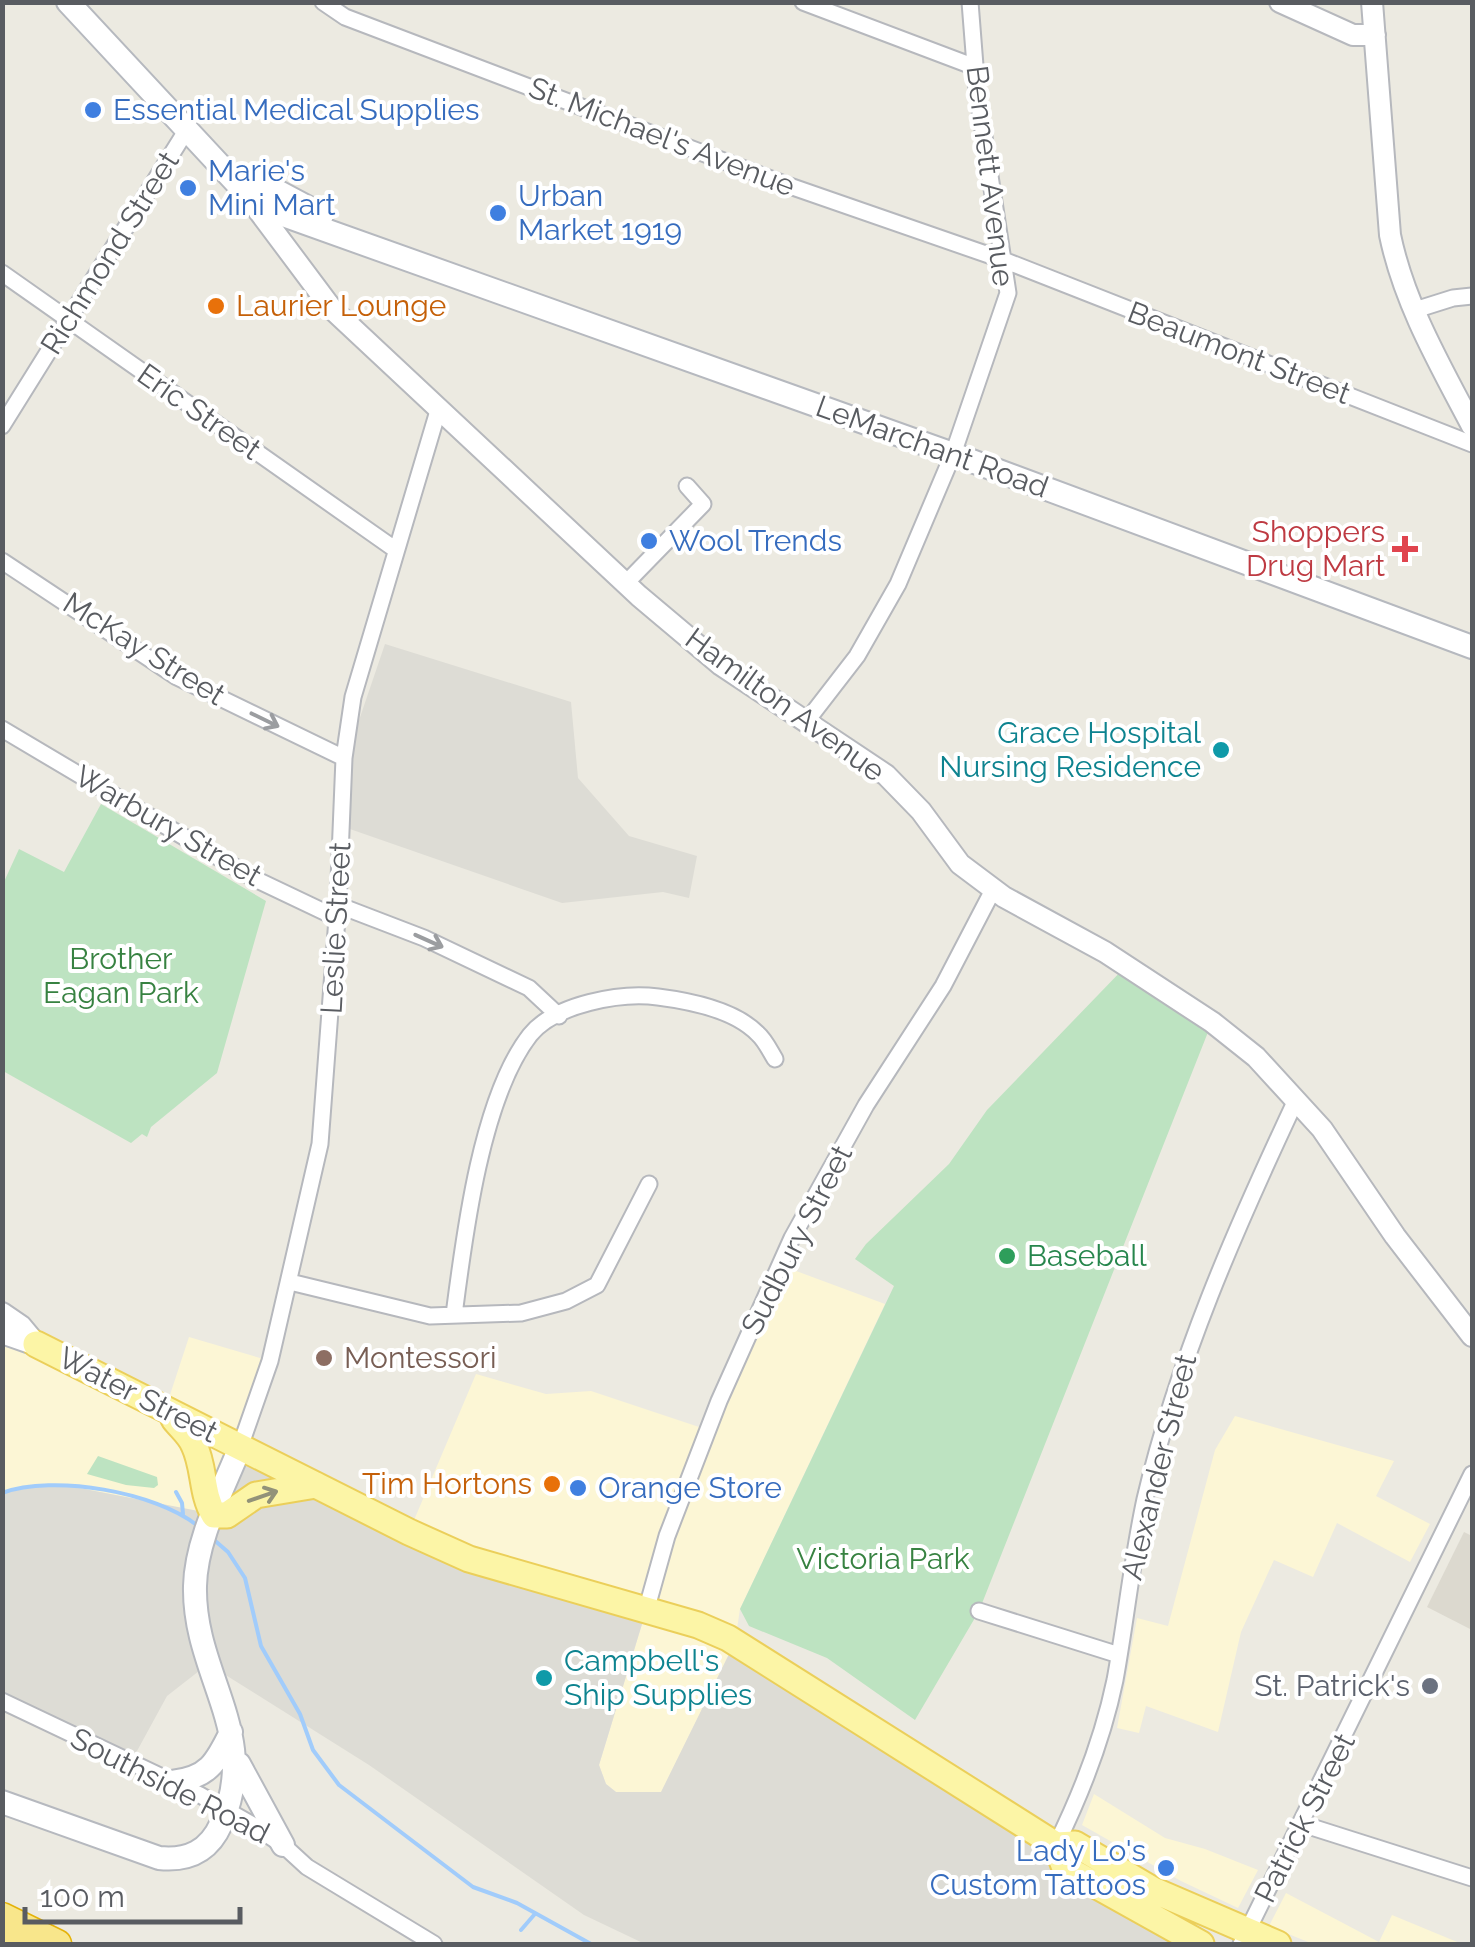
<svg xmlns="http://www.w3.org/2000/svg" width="1475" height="1947" font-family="Raleway,sans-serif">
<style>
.commercial{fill:#fcf6d5}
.industrial{fill:#dddcd5}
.education{fill:#dcd9cf}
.green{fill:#bde3c1}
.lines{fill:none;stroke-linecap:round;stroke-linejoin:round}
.stream{stroke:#a1ccfb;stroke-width:4}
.minor-casing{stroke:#b6b8bd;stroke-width:19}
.tertiary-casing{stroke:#b6b8bd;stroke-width:24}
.secondary-casing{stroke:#b6b9bf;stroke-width:26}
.primary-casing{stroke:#ebcf5a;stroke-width:29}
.motorway-casing{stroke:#e4b209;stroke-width:31}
.minor{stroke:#fff;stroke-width:15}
.tertiary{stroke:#fff;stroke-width:20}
.secondary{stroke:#fff;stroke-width:22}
.primary{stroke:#fcf5a6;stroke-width:25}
.motorway{stroke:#f8e68b;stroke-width:28}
.oneway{stroke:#9b9da0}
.oneway2{stroke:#929279}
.shop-dot{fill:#3f7fe0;stroke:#fff;stroke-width:4}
.food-dot{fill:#e8710a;stroke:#fff;stroke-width:4}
.health-dot{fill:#e0444e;stroke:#fff;stroke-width:4}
.culture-dot{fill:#0f9aa8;stroke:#fff;stroke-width:4}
.leisure-dot{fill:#2e9e5b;stroke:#fff;stroke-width:4}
.education-dot{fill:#8d6e63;stroke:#fff;stroke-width:4}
.worship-dot{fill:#6b7280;stroke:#fff;stroke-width:4}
.labels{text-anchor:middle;stroke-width:8;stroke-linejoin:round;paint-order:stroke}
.shop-label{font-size:30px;fill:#366cbe;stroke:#fff;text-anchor:start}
.street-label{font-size:30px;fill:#595c61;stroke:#fff}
.food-label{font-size:30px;fill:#c56008;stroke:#fff;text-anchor:start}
.health-label{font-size:30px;fill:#be3a42;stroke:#fff;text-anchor:end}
.culture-label{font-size:30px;fill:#0d838f;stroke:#fff;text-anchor:end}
.park-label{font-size:30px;fill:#378241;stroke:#fff}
.leisure-label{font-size:30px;fill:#27864d;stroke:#fff;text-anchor:start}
.education-label{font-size:30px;fill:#785e54;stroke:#fff;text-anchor:start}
.worship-label{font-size:30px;fill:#5b616d;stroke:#fff;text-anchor:end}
</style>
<rect width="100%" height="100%" fill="#eceae1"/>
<path class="commercial" d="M780 1265 885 1304 740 1609 735 1642 661 1793 616 1792 606 1784 599 1765 646 1611 409 1532 476 1374 546 1394 591 1391 708 1430Z
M2 1332 166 1407 189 1337 270 1361 214 1515 64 1485 3 1493Z
M1235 1416 1394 1461 1376 1496 1430 1524 1410 1562 1337 1523 1313 1577 1274 1560 1241 1632 1218 1732 1146 1706 1139 1733 1117 1728 1137 1618 1168 1626 1215 1450Z
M1094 1794 1165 1838 1205 1849 1258 1870 1238 1908 1181 1881 1082 1825Z
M1286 1893 1379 1942 1392 1915 1462 1944H1313L1269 1926Z"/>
<path class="industrial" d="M385 644 571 702 578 778 629 836 697 856 689 898 663 892 562 903 347 828 354 735Z
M240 1447 409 1532 646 1611 599 1765 606 1784 616 1792H661L735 1642 1056 1845 1065 1868 1201 1944H645L584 1915 369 1765 208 1664 167 1696 131 1762 3 1701 2 1493 38 1485H64L214 1514Z"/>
<path class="education" d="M1464 1532 1472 1536V1630L1427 1607Z"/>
<path class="green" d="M101 804 266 901 217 1073 151 1127 147 1137 142 1134 131 1143 3 1071V884L19 849 64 872Z
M1126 966 1212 1022 979 1611 915 1720 827 1658 749 1626 740 1609 894 1286 855 1259 866 1244 949 1164 987 1110Z
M98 1456 157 1477 158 1485 154 1488 126 1485 87 1474Z"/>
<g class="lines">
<path class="stream" d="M176 1492 182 1503 183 1514
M2 1493C54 1474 156 1492 198 1526
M213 1539 228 1552 245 1578 261 1646 300 1714 313 1750 339 1785 473 1887 517 1903 591 1944
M521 1930 534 1915"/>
<defs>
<path id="minor" d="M323 2 345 17 784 184 1006 261 1472 444
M803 2 975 67
M2 273 396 550
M1415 310 1453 298 1472 296
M2 426 186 131
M2 561 177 677 344 758
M625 584 703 504 687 486
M806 722 857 656 898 584 953 454 1008 293 977 91 970 2
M2 729 255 879 337 918
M338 905 424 938 529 988 559 1016
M290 1282 430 1316 521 1313 566 1301 597 1285 649 1184
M454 1315C464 1237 481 1098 530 1035 555 1004 621 992 658 997 690 1001 735 1010 758 1034 765 1040 770 1051 775 1059
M240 1447 270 1361 320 1144 338 905 344 758 353 697 438 411
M646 1611 667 1536 719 1401 792 1238 866 1105 943 986 993 890
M979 1611 1119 1655
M2 1701 200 1795 251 1824 283 1845 307 1867 434 1944
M1302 1824 1472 1878
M1056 1845C1082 1792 1103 1738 1115 1680 1126 1620 1132 1559 1145 1499 1178 1359 1235 1230 1296 1100
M1241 1944 1472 1474"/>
<path id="tertiary" d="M1280 2 1353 35H1375
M1372 2 1390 235C1404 303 1440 365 1472 426
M246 194 332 309 639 596 721 665 886 775 921 811 960 864 1004 897 1105 952 1212 1022 1256 1057 1322 1129 1395 1236 1472 1336
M2 1313 21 1326 36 1344"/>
<path id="secondary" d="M68 2 242 189 283 215 953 454 1472 647
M258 181 322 215
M2 1332 36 1344
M239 1764 283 1845
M172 1782C208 1778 216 1763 231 1732
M2 1802 159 1858C188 1861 209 1851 221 1824 262 1735 193 1675 195 1586 196 1539 223 1490 240 1447"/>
<path id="primary" d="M36 1344 409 1532 469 1559 698 1625 728 1638 1056 1845
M174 1419C181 1428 190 1435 194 1445 205 1468 201 1493 214 1515H227L256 1495 316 1485
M1056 1845 1075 1844 1153 1890 1278 1944
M1056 1845 1065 1868 1201 1944"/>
<path id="motorway" d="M2 1917 57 1944
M2 1940 12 1944"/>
</defs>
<use href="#minor" class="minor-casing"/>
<use href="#tertiary" class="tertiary-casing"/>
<use href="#secondary" class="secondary-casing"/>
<use href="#primary" class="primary-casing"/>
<use href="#motorway" class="motorway-casing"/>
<use href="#minor" class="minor"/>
<use href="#tertiary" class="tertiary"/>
<use href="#secondary" class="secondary"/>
<use href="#primary" class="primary"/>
<use href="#motorway" class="motorway"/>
</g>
<defs><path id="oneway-shaft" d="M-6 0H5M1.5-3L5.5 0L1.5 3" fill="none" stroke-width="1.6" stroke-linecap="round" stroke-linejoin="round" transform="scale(2.5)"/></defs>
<g class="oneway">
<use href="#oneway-shaft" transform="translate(265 720) rotate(26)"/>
<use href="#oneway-shaft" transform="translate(429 941) rotate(24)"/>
</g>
<use class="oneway2" href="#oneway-shaft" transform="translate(263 1496) rotate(-19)"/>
<g class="shop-dot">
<circle cx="93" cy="110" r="10"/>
<circle cx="188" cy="188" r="10"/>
<circle cx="498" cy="213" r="10"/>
<circle cx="649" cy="541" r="10"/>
<circle cx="578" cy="1488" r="10"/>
<circle cx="1166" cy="1868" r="10"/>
</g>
<g class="food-dot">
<circle cx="216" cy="306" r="10"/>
<circle cx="552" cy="1484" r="10"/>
</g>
<path class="health-dot" d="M1400 534h10v10h10v10h-10v10h-10v-10h-10v-10h10z"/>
<g class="culture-dot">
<circle cx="1221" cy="750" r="10"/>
<circle cx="544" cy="1678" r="10"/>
</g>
<circle class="leisure-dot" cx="1007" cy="1256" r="10"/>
<circle class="education-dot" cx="324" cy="1358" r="10"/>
<circle class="worship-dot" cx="1430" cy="1686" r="10"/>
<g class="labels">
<g class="shop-label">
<text x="113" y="120">Essential Medical Supplies</text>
<text x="208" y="181">Marie's<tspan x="208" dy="34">Mini Mart</tspan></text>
<text x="518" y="206">Urban<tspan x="518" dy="34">Market 1919</tspan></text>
<text x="669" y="551">Wool Trends</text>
<text x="598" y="1498">Orange Store</text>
<text x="1146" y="1861" text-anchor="end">Lady Lo's<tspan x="1146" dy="34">Custom Tattoos</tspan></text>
</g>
<g class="street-label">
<text transform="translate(662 137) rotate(21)" y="10">St. Michael's Avenue</text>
<text transform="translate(990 176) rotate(83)" y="10">Bennett Avenue</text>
<text transform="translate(110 253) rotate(-58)" y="10">Richmond Street</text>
<text transform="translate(1239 353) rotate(21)" y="10">Beaumont Street</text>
<text transform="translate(199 412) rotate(35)" y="10">Eric Street</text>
<text transform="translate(932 447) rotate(20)" y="10">LeMarchant Road</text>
<text transform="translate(144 649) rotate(32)" y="10">McKay Street</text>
<text transform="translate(785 705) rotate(36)" y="10">Hamilton Avenue</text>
<text transform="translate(168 826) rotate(30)" y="10">Warbury Street</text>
<text transform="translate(336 928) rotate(-87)" y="10">Leslie Street</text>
<text transform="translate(797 1240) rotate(-63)" y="10">Sudbury Street</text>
<text transform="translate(138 1395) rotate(27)" y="10">Water Street</text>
<text transform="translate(1159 1467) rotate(-76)" y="10">Alexander Street</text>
<text transform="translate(170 1786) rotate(27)" y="10">Southside Road</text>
<text transform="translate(1305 1818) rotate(-63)" y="10">Patrick Street</text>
</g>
<g class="food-label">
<text x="236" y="316">Laurier Lounge</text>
<text x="532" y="1494" text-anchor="end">Tim Hortons</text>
</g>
<g class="health-label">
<text x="1385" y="542">Shoppers<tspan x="1385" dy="34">Drug Mart</tspan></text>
</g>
<g class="culture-label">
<text x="1201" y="743">Grace Hospital<tspan x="1201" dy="34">Nursing Residence</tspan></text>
<text x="564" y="1671" text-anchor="start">Campbell's<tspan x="564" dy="34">Ship Supplies</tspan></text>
</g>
<g class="park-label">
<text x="121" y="969">Brother<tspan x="121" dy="34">Eagan Park</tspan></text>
<text x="883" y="1569">Victoria Park</text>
</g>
<g class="leisure-label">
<text x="1027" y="1266">Baseball</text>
</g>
<g class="education-label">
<text x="344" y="1368">Montessori</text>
</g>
<g class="worship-label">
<text x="1410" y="1696">St. Patrick's</text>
</g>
</g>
<rect width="1475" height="1947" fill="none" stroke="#595c61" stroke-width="10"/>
<path d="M25 1907v15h215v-15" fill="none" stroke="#595c61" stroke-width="5"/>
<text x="40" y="1907" font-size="30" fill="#595c61" stroke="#ffffff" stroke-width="8" paint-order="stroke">100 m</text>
</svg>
